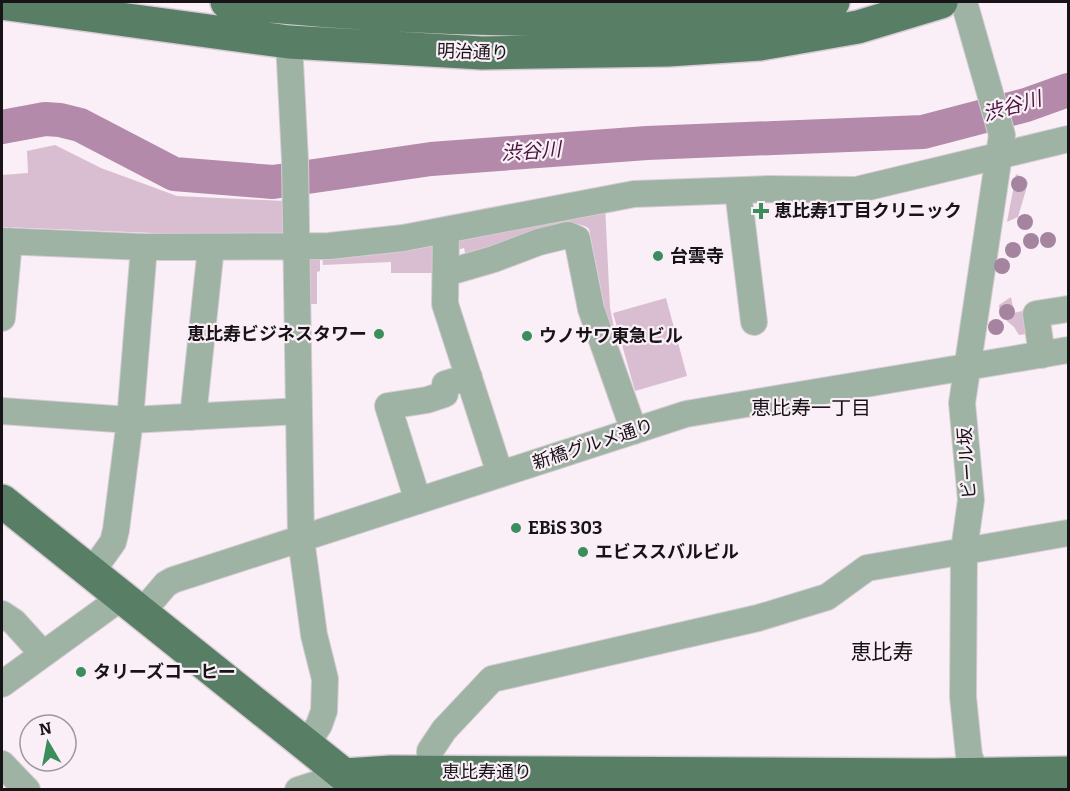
<svg xmlns="http://www.w3.org/2000/svg" width="1070" height="791" font-family="Bitter,'Noto Sans JP',serif">
<style>
.green{fill:#d9bed2}
.lines{fill:none;stroke-linecap:round;stroke-linejoin:round}
.river{stroke:#b38aa9;stroke-width:34}
.minor-casing{stroke:#d6ccd3;stroke-width:28}
.major-casing{stroke:#d6ccd3;stroke-width:36}
.minor{stroke:#9fb3a5;stroke-width:26}
.major{stroke:#597e66;stroke-width:33}
.tree{fill:#a5849f}
.poi-dot{fill:#3c8d5d;stroke:#faeff7;stroke-width:2}
.labels{text-anchor:middle;stroke-width:4.5;stroke-linejoin:round;paint-order:stroke}
.street-label{font-size:18px;fill:#171316;stroke:#faeff7}
.poi-label{font-size:18px;font-weight:bold;fill:#171316;stroke:#faeff7;text-anchor:start}
.water-label{font-size:20px;font-style:italic;fill:#481640;stroke:#faeff7}
.neighbourhood-label{font-size:20px;fill:#171316;stroke:#faeff7}
.quarter-label{font-size:21px;fill:#171316;stroke:#faeff7}
</style>
<rect width="100%" height="100%" fill="#faeff7"/>
<path class="green" d="M55 145 101 168 177 196 285 201 284 238 2 227V175L28 173 27 151Z
M1016 174 1026 179 1028 183 1018 217 1007 222Z
M605 204 610 308 621 362 616 363 589 229C572 211 488 249 466 257L464 248 453 251 454 237Z
M442 239 441 273H391V262L323 265 322 255Z
M310 256H320V271L317 272V304H306L305 265Z
M1011 297 1014 313 1022 311 1027 334 1019 335 1014 327 1000 315 999 305Z
M666 298 687 376 635 391 613 313Z"/>
<g class="lines">
<path class="river" d="M2 127 45 119 60 120 80 125 174 174 273 182 431 159 647 143 923 132 1026 105 1068 90"/>
<defs>
<path id="minor" d="M964 2 1002 135 962 403 971 500 964 550 963 697 969 756 983 789
M289 42 295 160 301 539 314 635 325 679 324 711 319 725 307 743
M738 191 754 322
M446 231 445 304 500 474
M2 241 144 247 329 246 403 238 634 194 769 189 856 190 1068 139
M446 273 494 259 539 242 568 235 577 239 591 309 634 431
M2 318 9 241
M1042 355 1036 314 1068 309
M2 411 130 420 299 411
M193 417 211 247
M418 501 388 406 427 400 445 394V384L469 377
M91 573 113 542 116 530 130 420 144 247
M142 612 166 584 173 580 686 414 1068 350
M2 614 14 622 43 654
M2 684 122 597
M2 764 27 790
M430 772V751L444 730 492 679 758 618 827 597 867 568 1068 533
M298 790 344 775 347 789"/>
<path id="major" d="M227 2C354 15 480 21 608 19 682 18 760 18 833 2
M2 3 289 42 482 53 668 50 760 44 858 27 941 2
M2 501 344 775 391 772 934 775 1068 773"/>
</defs>
<use href="#minor" class="minor-casing"/>
<use href="#major" class="major-casing"/>
<use href="#minor" class="minor"/>
<use href="#major" class="major"/>
</g>
<g class="tree">
<circle cx="1019" cy="184" r="8"/>
<circle cx="1025" cy="222" r="8"/>
<circle cx="1048" cy="240" r="8"/>
<circle cx="1031" cy="241" r="8"/>
<circle cx="1013" cy="250" r="8"/>
<circle cx="1002" cy="266" r="8"/>
<circle cx="1007" cy="312" r="8"/>
<circle cx="996" cy="327" r="8"/>
</g>
<g class="poi-dot">
<path d="M758 202h6v6h6v6h-6v6h-6v-6h-6v-6h6z"/>
<circle cx="658" cy="256" r="6"/>
<circle cx="379" cy="334" r="6"/>
<circle cx="527" cy="336" r="6"/>
<circle cx="516" cy="528" r="6"/>
<circle cx="583" cy="552" r="6"/>
<circle cx="81" cy="672" r="6"/>
</g>
<g class="labels">
<g class="street-label">
<text transform="translate(473 52) rotate(2)" y="6">明治通り</text>
<text transform="translate(593 444) rotate(-18)" y="6">新橋グルメ通り</text>
<text transform="translate(967 463) rotate(-94)" y="6">ビール坂</text>
<text x="487" y="778">恵比寿通り</text>
</g>
<g class="poi-label">
<text x="774" y="217">恵比寿1丁目クリニック</text>
<text x="670" y="262">台雲寺</text>
<text x="367" y="340" text-anchor="end">恵比寿ビジネスタワー</text>
<text x="539" y="342">ウノサワ東急ビル</text>
<text x="528" y="534">EBiS 303</text>
<text x="595" y="558">エビススバルビル</text>
<text x="93" y="678">タリーズコーヒー</text>
</g>
<g class="water-label">
<text transform="translate(1012 106) rotate(-16)" y="7">渋谷川</text>
<text transform="translate(531 151) rotate(-4)" y="7">渋谷川</text>
</g>
<g class="neighbourhood-label">
<text x="811" y="415">恵比寿一丁目</text>
</g>
<g class="quarter-label">
<text x="882" y="659">恵比寿</text>
</g>
</g>
<rect width="1070" height="791" fill="none" stroke="#171316" stroke-width="6"/>
<g transform="translate(48 743) rotate(350)"><circle r="28" fill="#faeff7" stroke="#9f979d" stroke-width="1.5"/>
<path d="M0-4.5L10 22L0 15L-10 22Z" fill="#3c8d5d"/>
<text y="-9" font-size="16" font-weight="bold" text-anchor="middle" fill="#171316">N</text>
</g>
</svg>
